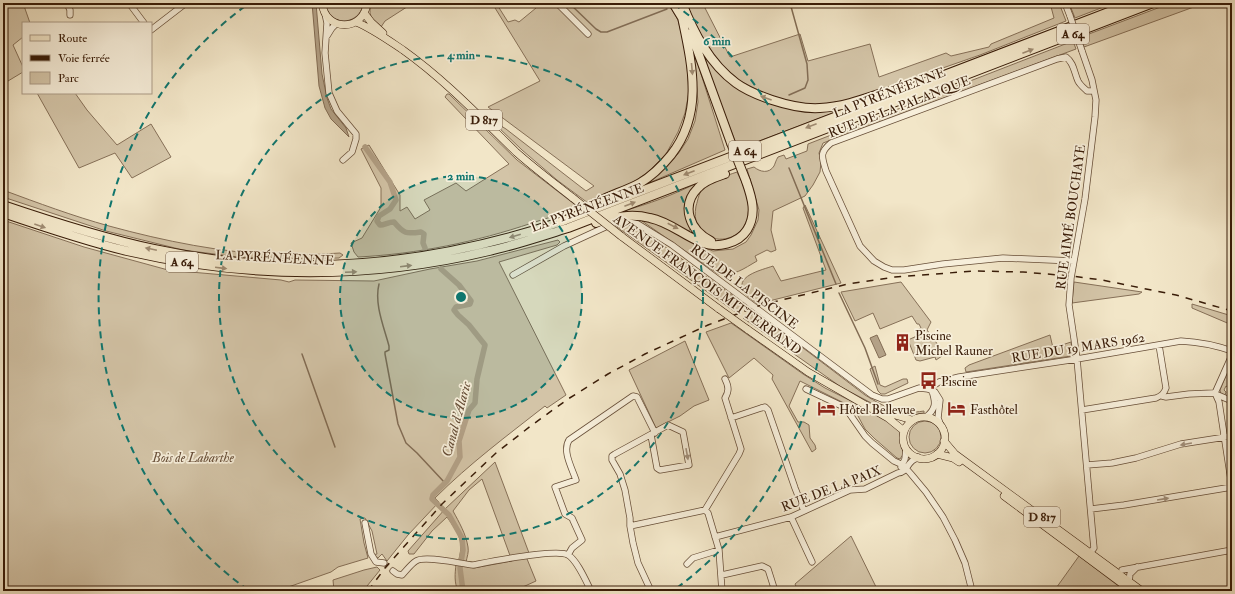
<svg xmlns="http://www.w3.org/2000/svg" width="1235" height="594" font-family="'IM FELL Double Pica',serif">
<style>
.green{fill:#d3c4a7;stroke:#867058}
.water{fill:#b3a187;stroke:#826c54}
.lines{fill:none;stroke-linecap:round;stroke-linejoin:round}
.stream{stroke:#826c54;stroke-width:1.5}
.canal{stroke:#b3a187;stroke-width:5.5}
.minor-tunnel{stroke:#cdbea2;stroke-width:5.5;stroke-dasharray:5.5 3;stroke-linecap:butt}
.minor-casing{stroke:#674e38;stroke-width:7}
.major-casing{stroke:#391c08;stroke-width:8}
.highway-casing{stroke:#391c08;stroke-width:10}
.minor{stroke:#f7efdb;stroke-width:5.5}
.major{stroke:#f2e6c8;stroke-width:7}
.highway{stroke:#f2e6c8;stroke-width:8}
.rail{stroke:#391c08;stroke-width:1.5;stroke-dasharray:7 7;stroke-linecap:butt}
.minor-bridge-casing{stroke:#674e38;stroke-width:7;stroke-linecap:butt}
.major-bridge-casing{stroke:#391c08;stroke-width:8;stroke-linecap:butt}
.highway-bridge-casing{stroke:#391c08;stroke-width:10;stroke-linecap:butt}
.minor-bridge{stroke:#f7efdb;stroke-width:5.5}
.major-bridge{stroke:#f2e6c8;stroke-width:7}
.highway-bridge{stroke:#f2e6c8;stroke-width:8}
.oneway{fill:#9f8b72}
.oneway2{fill:#a2907c}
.ring{fill:none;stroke:#0f766e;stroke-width:2;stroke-dasharray:7 5}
.labels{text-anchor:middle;stroke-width:3.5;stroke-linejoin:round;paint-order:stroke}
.shield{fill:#f7efdb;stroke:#725b47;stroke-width:1}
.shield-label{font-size:12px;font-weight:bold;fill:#391c08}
.street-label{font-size:13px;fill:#391c08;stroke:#f7efdb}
.poi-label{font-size:13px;fill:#391c08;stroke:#f7efdb;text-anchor:start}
.park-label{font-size:13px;font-style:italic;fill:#674e38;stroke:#f7efdb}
.water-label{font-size:14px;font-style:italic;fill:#644b34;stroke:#f7efdb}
.centre{fill:#0f766e;stroke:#f7efdb;stroke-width:2}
.ring-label{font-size:12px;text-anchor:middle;font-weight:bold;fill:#0f766e;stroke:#f7efdb;stroke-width:3.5;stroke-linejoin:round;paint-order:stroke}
</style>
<rect width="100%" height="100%" fill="#f2e6c8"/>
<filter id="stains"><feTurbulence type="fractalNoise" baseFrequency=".005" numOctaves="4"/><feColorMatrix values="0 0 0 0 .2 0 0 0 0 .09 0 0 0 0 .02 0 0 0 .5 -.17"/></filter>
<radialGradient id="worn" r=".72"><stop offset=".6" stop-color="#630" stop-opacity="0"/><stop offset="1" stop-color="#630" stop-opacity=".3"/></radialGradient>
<path class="green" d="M3 3H23L30 23H23V37L13 45 23 67V72L3 84Z
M325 3H363C362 21 338 28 328 12 326 10 326 6 325 3Z
M372 3H413L385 21 381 27C372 19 367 15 372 3Z
M492 3H496L508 22 515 20 519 22 536 8 533 4 534 3H668L678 20 686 52 689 92 685 113 678 132 666 154 647 173 627 186 588 203 557 180 522 150 497 126 498 124 506 129 586 191 594 186 488 107 540 81Z
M687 3H712L705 8 730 57 800 34 808 61 870 44 879 77 946 53 951 56 989 47 991 44 1054 18 1050 3H1059L1066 21 980 55 854 99 818 105 800 104 786 101 762 92 740 81 723 66 707 46 695 27Z
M1085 3H1114L1075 18 1071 8Z
M1171 3 1202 4 1084 47 1081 37Z
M1073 41 1076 49 823 143 819 153 821 162 820 172 813 185 805 196 773 211 771 230 776 250 771 252 767 250 755 256 757 261C743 269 735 276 718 274L642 221 646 220 668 228 695 244 713 251 733 249 746 242 751 235 758 220 759 210 747 169 754 167C760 172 769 174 774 166 775 164 776 160 778 157L784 155 786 159 807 151 808 144Z
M706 55 722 74 779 104 844 108V109L738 149 712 81 704 56Z
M696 58 725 150 649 183 647 181 678 154 688 139 695 121 698 102 694 59Z
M37 93H75L87 110 117 145 151 124 171 157 132 178 115 153 79 168Z
M447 94H449L517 160 578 207C563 214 547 218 532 223 476 242 417 254 358 257L354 252 351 243 362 238 381 207V188L361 149 369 145 400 195V211L407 207 415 219 430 210 424 200 456 183 466 191 509 164 445 97Z
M737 172C743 185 751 200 748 215 743 250 688 247 696 206 698 200 699 191 704 187 713 179 726 176 737 172Z
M697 183 699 184 693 189 691 228 688 232 623 213V211C649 204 673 195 697 183Z
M3 190C38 203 73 216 109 226 164 241 223 253 280 255 300 256 320 254 340 253L343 255 339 258 299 259 238 257 183 250 106 231 3 197Z
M805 205 841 283 757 304C754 301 748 297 745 294 732 276 762 270 773 266L781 281 826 270 803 208Z
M3 220 84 247 168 270 281 280 289 282 295 280 374 281 430 269 477 261 558 240 560 242 557 245 499 262 566 395 547 408 545 406C508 435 469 464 435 498L439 502 408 535 387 561 382 554 378 558 372 555 377 554 372 531 365 518 360 519 364 543 368 558 338 567 331 572 277 591H3Z
M619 225H628L639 228 747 306 734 311 617 227Z
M901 282 931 322 927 330 941 349 942 356 936 360 935 357 920 361 916 360 908 340 919 335 917 330 921 328 919 324H917L912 316 880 329 873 313 855 321 841 292Z
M1074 282 1142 292 1139 294 1072 303Z
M1192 304 1232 316V325L1192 308Z
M757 313 865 395C886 408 900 415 924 411V413L912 415 897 413 877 406 841 387 743 318Z
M731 323 803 374 825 388 875 413 896 426 901 433 904 453 900 459 897 458 875 439 865 429 858 416 848 405 800 381 789 406 798 422H804L809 425 810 438 815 445 816 449 812 452 772 379 773 375 754 358 729 378 706 332Z
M1050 335 1053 348 1071 342 1072 350 1071 356 966 372 965 368 969 365Z
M685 341 709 400 694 406 680 416 656 428 629 370Z
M1232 361V390L1226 386 1224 390 1226 392 1225 395 1221 394 1220 390Z
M875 366 880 385 885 387 903 379H907L908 383 885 394H881L878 391 870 369Z
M909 437a16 16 0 1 1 32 0a16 16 0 1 1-32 0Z
M495 462 529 553 525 554 536 581 514 591H458C454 582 455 574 456 564L474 568 512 561 482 479 469 490 453 511C459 522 466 534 468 547 469 552 467 557 466 562L459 559C464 540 458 533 447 517L432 531 414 554H409L408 551 445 509Z
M851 536 878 591H798L795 584Z
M1079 556 1125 591H1114V589L1101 591H1054Z
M377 567 380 570 363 591H334L333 580 364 570Z"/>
<path class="water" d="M312 3H316L322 74 327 98 331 109 346 128 349 137 331 119 325 108 319 86Z
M877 335 886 355 879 358 870 338Z"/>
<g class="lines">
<path class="stream" d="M569 3 596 29 601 32H607L667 9
M789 95 805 88 808 80 807 64 790 3
M789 168 836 284
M379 284C374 304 384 327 389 346V350L385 352V354L398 424 406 443 417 453 445 483
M839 293 865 348 878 384
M302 354 335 447"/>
<path class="canal" d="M365 147 390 182 396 200 390 209 379 216 377 221 380 225C385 225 388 222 394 222 404 234 406 234 421 232L424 234 423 243 425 248
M441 269 459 285 471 301 470 304 456 307 454 310 458 315 469 325 485 345 477 379 475 403 469 410 459 441 460 457 447 481 433 495 432 499 449 515 462 538 463 550 460 568 463 591"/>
<path class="minor-tunnel" d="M384 563 393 571"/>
<defs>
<path id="minor" d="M67 3 70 10V15
M129 3 144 23
M557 3 588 34
M1065 3 1070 16
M325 14 327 23 325 53 329 93 337 111 356 134V139L352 152 343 160
M151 30 186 3
M327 36 332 28 336 24
M1082 51 1092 80 1096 100 1095 117 1085 199 1071 278 1069 305 1077 359 1093 538 1094 548 1090 553
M1074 261 1003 258 943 264 904 270H892L884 267 874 261 860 246 826 171C822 157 819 153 831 143L1057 59 1066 57C1074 63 1074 72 1078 81 1080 85 1084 88 1087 91H1094
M513 275 564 246 614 223 628 222 638 224 672 245 872 395 882 399H888L919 388 928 389 935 392 940 400 938 418 941 426
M806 389 844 407 849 413 865 436 872 443 894 461 903 465 911 474 926 492 943 517 955 540 965 563 972 591
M928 389 939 382 959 377 1077 359 1181 341C1199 342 1215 345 1232 351
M1162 396 1166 397 1189 394 1213 393 1232 401
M1082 410 1156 398C1161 396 1164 394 1166 388L1159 345
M926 417C936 409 936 403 932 391
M731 418 761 408 765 407 768 410 795 488 804 511
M651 435 657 468 660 470 689 465 683 432 668 425 615 454 612 456V460L620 474 625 490 630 518V526L633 543 638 563 651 591
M1087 465 1112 463 1136 458 1181 444 1232 436
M901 467 905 459 906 449
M1232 487 1219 402 1215 393 1232 355
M1091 509 1124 505 1232 487
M705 510 708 513 719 550 722 591
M791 517 812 562
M365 523 371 554 376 562 384 563
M630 526 705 510 739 454 741 449 725 398C729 391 729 387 725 379
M715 537 791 517 850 490 865 489 898 473C907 472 906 466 912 461 913 460 916 459 918 457
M568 555 572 548 582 540 572 518 565 514 555 487 576 480C572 468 562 451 569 440L633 396 637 397 655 433
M687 564 693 558 719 550
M1122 570 1232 550
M393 571 397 574 402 575C406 571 411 564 416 561 425 555 461 564 473 565 489 562 557 548 568 555 577 560 586 581 591 591
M722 575 762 566 768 569 775 591
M1129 582 1130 574 1137 567"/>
<path id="major" d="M322 3C325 32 364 32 367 3
M364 13 371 22 383 33
M356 22C373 29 388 40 403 50 445 80 479 116 516 152 534 168 554 183 573 198
M621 236 719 309
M747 329 808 372 888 418 904 431
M885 412 912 420
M903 438a21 21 0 1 1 42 0a21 21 0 1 1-42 0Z
M944 441 955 454 1142 591
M937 454 953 458 959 462
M1004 496 1132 591"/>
<path id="highway" d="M673 3 684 21
M682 3C694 33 709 63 736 83 747 91 760 96 772 100 787 105 804 109 820 108 842 107 864 99 885 92
M691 33 731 143
M3 205C53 222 103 238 154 249 292 279 430 266 563 221L1132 3
M585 210C601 197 622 193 640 183 652 176 662 166 671 155 704 113 692 65 682 17
M3 213C44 227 85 241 127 251 249 279 368 280 489 251 516 245 542 236 568 228L1153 3
M596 223C614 217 631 213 650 218 670 222 684 236 703 243 717 248 738 244 747 230 757 214 752 198 746 181
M711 241C690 231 680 206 698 188 705 180 716 177 725 174"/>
</defs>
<use href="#minor" class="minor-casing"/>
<use href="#major" class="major-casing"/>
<use href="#highway" class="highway-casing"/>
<use href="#minor" class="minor"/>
<use href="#major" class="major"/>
<use href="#highway" class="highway"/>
<path class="rail" d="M368 591 385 568 442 504 496 453 532 425 568 399 608 374 645 354 708 325 761 305 848 284 895 277 975 271 1023 272 1071 276 1102 280 1176 295 1232 311"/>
<defs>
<path id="minor-bridge" d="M1070 16 1082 51"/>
<path id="major-bridge" d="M573 198 621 236
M719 309 747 329"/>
<path id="highway-bridge" d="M731 143 746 181"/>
</defs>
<use href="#minor-bridge" class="minor-bridge-casing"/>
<use href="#major-bridge" class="major-bridge-casing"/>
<use href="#highway-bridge" class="highway-bridge-casing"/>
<use href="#minor-bridge" class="minor-bridge"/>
<use href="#major-bridge" class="major-bridge"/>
<use href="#highway-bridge" class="highway-bridge"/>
</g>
<defs><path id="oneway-solid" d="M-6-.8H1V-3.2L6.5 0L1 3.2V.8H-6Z"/></defs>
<g class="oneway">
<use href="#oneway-solid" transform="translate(1028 51) rotate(-21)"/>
<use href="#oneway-solid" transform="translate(692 69) rotate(85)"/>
<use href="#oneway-solid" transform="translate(766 98) rotate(-160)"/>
<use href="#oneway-solid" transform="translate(811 126) rotate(159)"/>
<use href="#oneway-solid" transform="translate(689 173) rotate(159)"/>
<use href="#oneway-solid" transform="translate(630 204) rotate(-21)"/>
<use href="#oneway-solid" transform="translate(40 226) rotate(19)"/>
<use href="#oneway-solid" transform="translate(673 226) rotate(27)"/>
<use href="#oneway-solid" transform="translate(515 236) rotate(164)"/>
<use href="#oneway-solid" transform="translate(151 249) rotate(-168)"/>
<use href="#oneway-solid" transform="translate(406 266) rotate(-7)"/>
<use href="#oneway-solid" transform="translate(221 268) rotate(7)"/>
<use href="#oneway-solid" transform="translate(351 272) rotate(-3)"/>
</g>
<g class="oneway2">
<use href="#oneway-solid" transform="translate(1186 444) rotate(170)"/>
<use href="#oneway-solid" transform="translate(687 454) rotate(80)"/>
<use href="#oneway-solid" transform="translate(1163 499) rotate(-9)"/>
</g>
<circle cx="461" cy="297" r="121" fill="#0f766e" fill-opacity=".12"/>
<g class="ring">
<circle cx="461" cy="297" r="121"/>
<circle cx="461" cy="297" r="242"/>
<path d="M248 590A362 362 0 0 1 248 4M674 4A362 362 0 0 1 674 590"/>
</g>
<defs>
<symbol id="building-bare" viewBox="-9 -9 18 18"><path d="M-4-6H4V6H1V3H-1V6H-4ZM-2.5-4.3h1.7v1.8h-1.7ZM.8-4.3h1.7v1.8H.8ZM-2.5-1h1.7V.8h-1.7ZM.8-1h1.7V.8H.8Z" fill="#8f2418" stroke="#f7efdb" stroke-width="2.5" paint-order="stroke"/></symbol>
<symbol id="bus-bare" viewBox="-9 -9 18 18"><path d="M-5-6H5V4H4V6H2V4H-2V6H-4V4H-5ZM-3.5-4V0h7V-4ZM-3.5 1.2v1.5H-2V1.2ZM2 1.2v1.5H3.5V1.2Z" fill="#8f2418" stroke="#f7efdb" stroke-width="2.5" paint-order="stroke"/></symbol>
<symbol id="hotel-bare" viewBox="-9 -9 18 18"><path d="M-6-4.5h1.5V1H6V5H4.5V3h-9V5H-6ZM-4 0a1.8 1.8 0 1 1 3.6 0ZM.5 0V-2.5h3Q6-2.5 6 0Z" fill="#8f2418" stroke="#f7efdb" stroke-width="2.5" paint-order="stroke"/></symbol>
</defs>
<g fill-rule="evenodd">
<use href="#building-bare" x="890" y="330" width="25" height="25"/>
<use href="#bus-bare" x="916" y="368" width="25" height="25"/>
<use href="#hotel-bare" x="814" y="396" width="25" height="25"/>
<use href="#hotel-bare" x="944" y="396" width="25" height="25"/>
</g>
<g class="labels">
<g class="shield">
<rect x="1057" y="24" width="32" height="20" rx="3"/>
<rect x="466" y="110" width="36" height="20" rx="3"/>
<rect x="729" y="141" width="32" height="20" rx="3"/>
<rect x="166" y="252" width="32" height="20" rx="3"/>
<rect x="1024" y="507" width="36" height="20" rx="3"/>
</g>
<g class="shield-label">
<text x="1073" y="38">A 64</text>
<text x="484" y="124">D 817</text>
<text x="745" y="155">A 64</text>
<text x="182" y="266">A 64</text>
<text x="1042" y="521">D 817</text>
</g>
<g class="street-label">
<text transform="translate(889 92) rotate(-21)" y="5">LA PYRÉNÉENNE</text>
<text transform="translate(899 106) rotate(-21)" y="5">RUE DE LA PALANQUE</text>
<text transform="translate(587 207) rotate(-20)" y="5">LA PYRÉNÉENNE</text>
<text transform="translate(1070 217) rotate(-82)" y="5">RUE AIMÉ BOUCHAYE</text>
<text transform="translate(275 257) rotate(3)" y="5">LA PYRÉNÉENNE</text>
<text transform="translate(708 284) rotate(36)" y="5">AVENUE FRANÇOIS MITTERRAND</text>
<text transform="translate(745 286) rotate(37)" y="5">RUE DE LA PISCINE</text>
<text transform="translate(1078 347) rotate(-9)" y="5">RUE DU 19 MARS 1962</text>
<text transform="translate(831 488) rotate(-21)" y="5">RUE DE LA PAIX</text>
</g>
<g class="poi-label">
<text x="915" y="340">Piscine<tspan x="915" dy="15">Michel Rauner</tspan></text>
<text x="941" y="386">Piscine</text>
<text x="839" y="414">Hôtel Bellevue</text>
<text x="970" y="414">Fasthôtel</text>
</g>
<g class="park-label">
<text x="193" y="462">Bois de Labarthe</text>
</g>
<g class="water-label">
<text transform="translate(456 419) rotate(-75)" y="5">Canal d'Alaric</text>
</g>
</g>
<circle cx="461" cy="297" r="6" class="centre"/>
<g class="ring-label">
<text x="717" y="45">6 min</text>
<text x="461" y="59">4 min</text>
<text x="461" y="180">2 min</text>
</g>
<rect width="1235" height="594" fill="none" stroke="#f2e6c8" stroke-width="16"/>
<rect x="4" y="4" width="1227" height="586" fill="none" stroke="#391c08" stroke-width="2"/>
<rect x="8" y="8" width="1219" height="578" fill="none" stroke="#391c08"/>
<rect x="22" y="22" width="130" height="72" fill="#f7efdb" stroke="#ab9b87"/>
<rect x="30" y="35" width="20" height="6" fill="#f2e6c8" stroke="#ab9b87"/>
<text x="58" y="42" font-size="12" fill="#391c08">Route</text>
<rect x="30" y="55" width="20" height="6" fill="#391c08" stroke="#ab9b87"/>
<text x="58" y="62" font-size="12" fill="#391c08">Voie ferrée</text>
<rect x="30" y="72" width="20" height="12" fill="#d3c4a7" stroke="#ab9b87"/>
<text x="58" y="82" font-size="12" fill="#391c08">Parc</text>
<rect width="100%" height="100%" filter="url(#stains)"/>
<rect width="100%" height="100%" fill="url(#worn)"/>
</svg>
